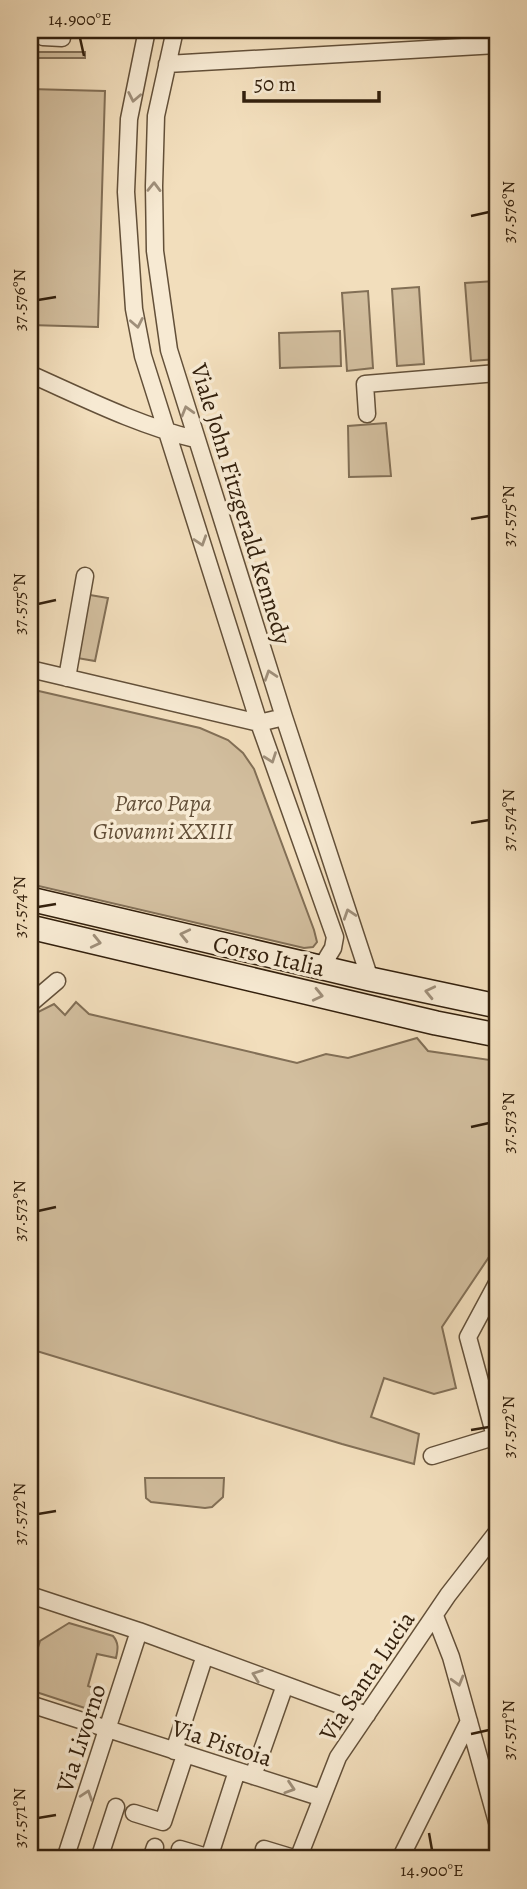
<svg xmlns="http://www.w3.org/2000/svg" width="527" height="1889" font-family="Alegreya,serif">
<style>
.green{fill:#d2be9e;stroke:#826f56;stroke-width:2}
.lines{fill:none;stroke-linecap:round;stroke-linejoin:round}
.minor-casing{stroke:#635039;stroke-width:19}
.secondary-casing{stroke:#33200d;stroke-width:26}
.minor{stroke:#f7ead3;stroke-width:16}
.secondary{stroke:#f7ead3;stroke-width:23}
.oneway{stroke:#9f8f7a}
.ticks{fill:none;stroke:#33200d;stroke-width:2.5}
.labels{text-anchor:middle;stroke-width:7;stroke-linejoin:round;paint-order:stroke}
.street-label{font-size:24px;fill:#33200d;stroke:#f7ead3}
.park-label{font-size:24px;font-style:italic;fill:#634f38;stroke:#f7ead3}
.neatline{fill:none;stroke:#33200d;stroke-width:2.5}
.ticks-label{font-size:18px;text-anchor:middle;fill:#33200d}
</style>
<rect width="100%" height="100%" fill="#f2debc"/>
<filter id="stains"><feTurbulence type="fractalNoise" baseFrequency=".00286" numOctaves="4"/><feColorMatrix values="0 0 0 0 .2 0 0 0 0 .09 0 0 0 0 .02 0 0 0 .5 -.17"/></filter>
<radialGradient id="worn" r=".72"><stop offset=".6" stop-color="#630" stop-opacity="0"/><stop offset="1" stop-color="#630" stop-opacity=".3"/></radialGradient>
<path class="green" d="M30 52H85V58H30Z
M30 89 105 91 98 327 30 325Z
M495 281 497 359 471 361 465 283Z
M419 287 424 364 397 366 392 289Z
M368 291 373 368 347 371 342 293Z
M340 331 341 366 280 368 279 333Z
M386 423 391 476 349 477 348 426Z
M90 595 108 598 95 661 77 658Z
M30 689 200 728 228 740 243 753 254 769 314 930 317 942 313 947 304 948 30 884Z
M76 1002 89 1014 297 1063 326 1054 348 1058 417 1038 428 1051 497 1061V1248L491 1254 442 1327 456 1388 434 1394 384 1378 371 1417 419 1434 414 1464 342 1444 30 1349V1016L54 1004 65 1015Z
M145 1478H224L223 1497 212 1507 205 1508 151 1502 146 1498Z
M69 1623 113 1636C119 1643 118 1649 116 1658L97 1654 88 1686 105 1693 97 1712 30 1690V1674L40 1641Z"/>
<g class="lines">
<defs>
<path id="minor" d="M30 30 43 37 62 38
M147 30 129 119 126 192 134 309 143 356 259 723 335 937 333 948 321 968
M175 30 156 116 154 186 155 251 169 350 284 717 370 979
M167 64 497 45
M30 374C84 398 137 425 195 439
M367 414 365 384 497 373
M30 669 259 723 284 717
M67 678 85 576
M30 1004 57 981
M497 1283 468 1337 497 1444
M432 1456 497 1436
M30 1595 139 1631 367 1715
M435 1616 451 1657 497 1822
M30 1704 322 1798
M174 1751 205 1655
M253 1776 285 1685
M134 1813 163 1822 185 1755
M180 1849 214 1859
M264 1849 297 1859
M209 1858 237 1771
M65 1859 139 1631
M99 1859 116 1807
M151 1859 155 1847
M298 1859 338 1757 448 1595 497 1532
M400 1859 469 1721"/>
<path id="secondary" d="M30 899 370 979 497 1006
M30 927 436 1023 497 1035"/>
</defs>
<use href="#minor" class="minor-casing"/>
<use href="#secondary" class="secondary-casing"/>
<use href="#minor" class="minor"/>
<use href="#secondary" class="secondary"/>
</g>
<defs><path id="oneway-chevron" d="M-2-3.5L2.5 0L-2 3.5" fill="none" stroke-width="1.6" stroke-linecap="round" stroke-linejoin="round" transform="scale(1.75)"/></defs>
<g class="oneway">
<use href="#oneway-chevron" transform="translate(134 97) rotate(101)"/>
<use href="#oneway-chevron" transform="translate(154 187) rotate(-89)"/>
<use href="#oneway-chevron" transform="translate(137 323) rotate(79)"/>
<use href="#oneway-chevron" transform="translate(187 411) rotate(-106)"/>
<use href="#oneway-chevron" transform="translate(201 541) rotate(72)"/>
<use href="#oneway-chevron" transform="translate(270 675) rotate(-108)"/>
<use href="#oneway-chevron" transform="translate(271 758) rotate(70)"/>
<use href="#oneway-chevron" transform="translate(349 914) rotate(-108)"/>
<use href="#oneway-chevron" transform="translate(185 935) rotate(-167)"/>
<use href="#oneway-chevron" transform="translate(96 942) rotate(13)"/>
<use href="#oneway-chevron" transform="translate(430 992) rotate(-167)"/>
<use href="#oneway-chevron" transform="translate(318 995) rotate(13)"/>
<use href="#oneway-chevron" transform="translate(257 1675) rotate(-160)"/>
<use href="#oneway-chevron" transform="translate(458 1681) rotate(74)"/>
<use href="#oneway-chevron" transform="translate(290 1788) rotate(18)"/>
<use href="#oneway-chevron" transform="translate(87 1795) rotate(-71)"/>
</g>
<path class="ticks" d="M80 38 84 56M471 216 489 212M38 300 56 297M471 519 489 516M38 604 56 600M471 823 489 820M38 907 56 904M471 1127 489 1123M38 1211 56 1207M471 1430 489 1427M38 1514 56 1511M471 1734 489 1730M38 1818 56 1815M429 1833 432 1850"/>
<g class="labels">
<g class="street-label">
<text transform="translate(241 504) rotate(73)" y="8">Viale John Fitzgerald Kennedy</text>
<text transform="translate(269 956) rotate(13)" y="8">Corso Italia</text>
<text transform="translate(367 1676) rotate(-56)" y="8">Via Santa Lucia</text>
<text transform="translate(81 1738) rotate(-72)" y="8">Via Livorno</text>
<text transform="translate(222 1743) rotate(18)" y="8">Via Pistoia</text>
</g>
<g class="park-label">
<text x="163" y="811">Parco Papa<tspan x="163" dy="28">Giovanni XXIII</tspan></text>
</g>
</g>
<rect width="527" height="1889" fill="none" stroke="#f2debc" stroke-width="77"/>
<path d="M244 91v10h135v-10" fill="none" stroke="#33200d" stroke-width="3.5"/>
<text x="254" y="91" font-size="21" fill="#33200d" stroke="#f7ead3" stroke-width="5" paint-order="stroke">50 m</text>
<rect x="38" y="38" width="451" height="1812" class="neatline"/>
<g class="ticks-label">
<text x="80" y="25">14.900°E</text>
<text transform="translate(508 212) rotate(-90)" y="6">37.576°N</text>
<text transform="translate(19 300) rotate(-90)" y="6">37.576°N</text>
<text transform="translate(508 516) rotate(-90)" y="6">37.575°N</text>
<text transform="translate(19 604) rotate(-90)" y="6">37.575°N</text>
<text transform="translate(508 820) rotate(-90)" y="6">37.574°N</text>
<text transform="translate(19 907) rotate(-90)" y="6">37.574°N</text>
<text transform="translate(508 1123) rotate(-90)" y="6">37.573°N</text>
<text transform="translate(19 1211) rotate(-90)" y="6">37.573°N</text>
<text transform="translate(508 1427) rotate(-90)" y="6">37.572°N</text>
<text transform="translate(19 1514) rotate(-90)" y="6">37.572°N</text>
<text transform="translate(508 1730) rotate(-90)" y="6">37.571°N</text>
<text transform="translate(19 1818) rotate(-90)" y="6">37.571°N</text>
<text x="432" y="1876">14.900°E</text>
</g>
<rect width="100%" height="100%" filter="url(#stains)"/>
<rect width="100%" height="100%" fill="url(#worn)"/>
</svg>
